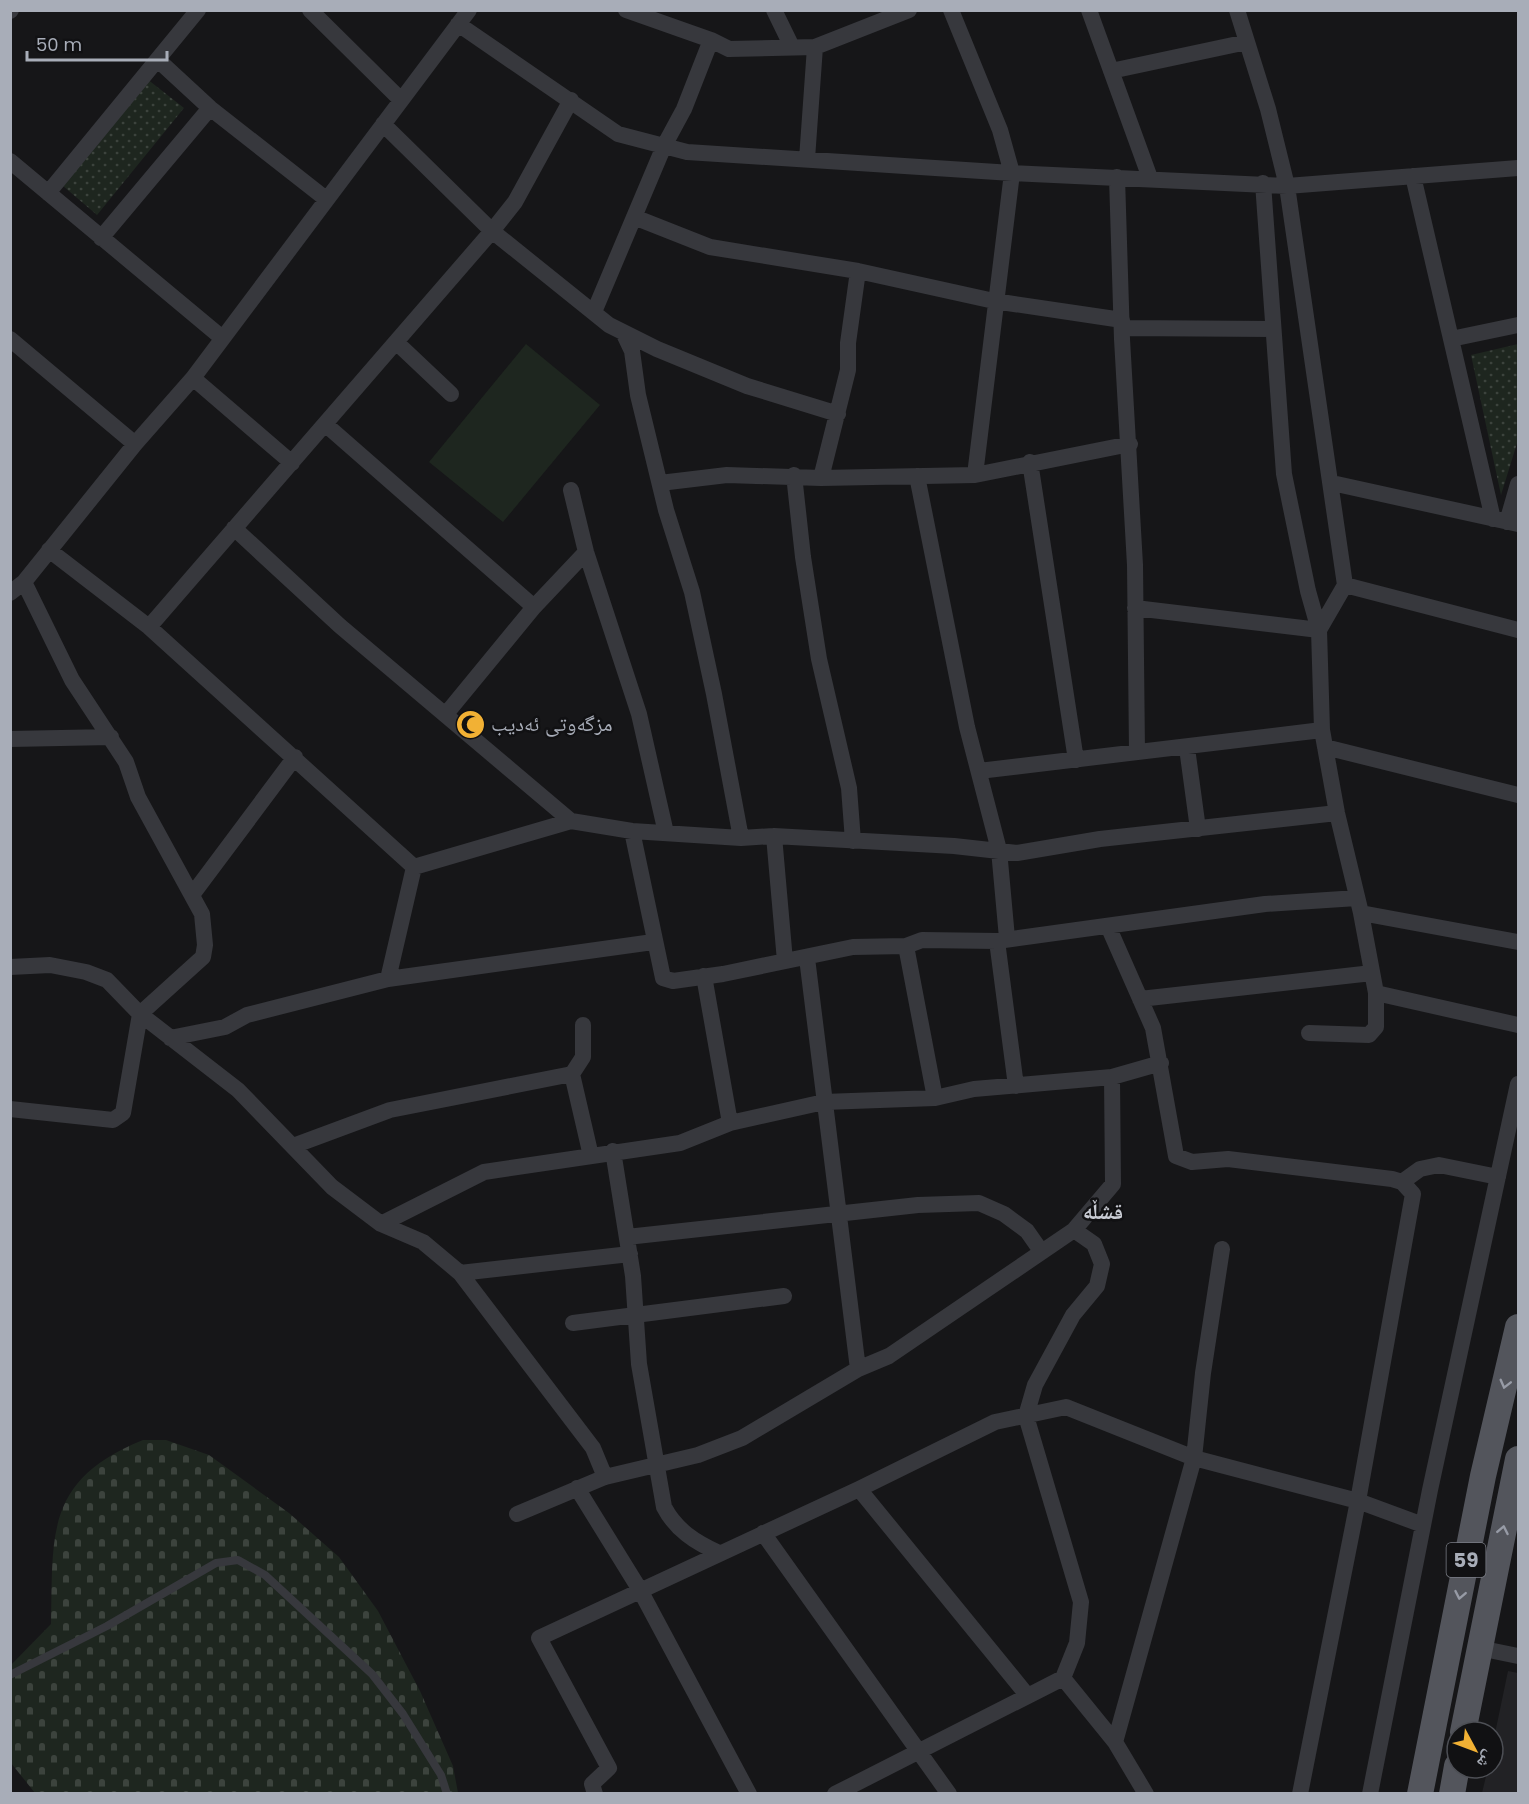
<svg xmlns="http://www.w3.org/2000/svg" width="1529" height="1804" font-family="Poppins,'Noto Naskh Arabic',sans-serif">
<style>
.built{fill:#222225}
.grass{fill:url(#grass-dots)}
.cemetery{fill:url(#cemetery-stones)}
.garden{fill:#1e261f}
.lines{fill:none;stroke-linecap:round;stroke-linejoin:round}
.lane{stroke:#37383d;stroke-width:8}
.street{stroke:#37383d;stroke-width:16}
.primary{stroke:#53555c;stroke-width:26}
.oneway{stroke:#979ba6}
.labels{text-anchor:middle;stroke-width:5;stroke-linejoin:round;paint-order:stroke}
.shield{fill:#111113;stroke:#7b7e86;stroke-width:1.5}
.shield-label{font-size:20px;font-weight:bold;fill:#a8adb8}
.poi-label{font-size:21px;fill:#a8adb8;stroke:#111113;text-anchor:start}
.neighbourhood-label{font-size:22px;font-weight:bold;fill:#c9ccd4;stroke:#111113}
</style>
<defs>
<pattern id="grass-dots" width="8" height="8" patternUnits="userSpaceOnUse" patternTransform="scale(1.5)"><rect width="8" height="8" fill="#1e261f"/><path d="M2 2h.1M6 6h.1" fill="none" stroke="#3c433d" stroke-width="1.8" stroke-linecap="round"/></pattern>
<pattern id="cemetery-stones" width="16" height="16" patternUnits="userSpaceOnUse" patternTransform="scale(1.5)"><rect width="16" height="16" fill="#1e261f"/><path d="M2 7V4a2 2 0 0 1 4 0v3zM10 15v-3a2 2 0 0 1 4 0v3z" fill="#3c433d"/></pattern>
</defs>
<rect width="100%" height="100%" fill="#161618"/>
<path class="built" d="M1508 1671 1518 1673V1793H1482L1488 1768H1493V1743Z"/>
<path class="grass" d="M142 75 184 108 97 215 56 180Z
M1518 344V440L1501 495 1471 355Z"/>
<path class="cemetery" d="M143 1440H166L209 1455 289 1513 339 1557 378 1611 420 1691 453 1766 458 1793H35L11 1763 10 1666 51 1624C53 1533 45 1480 143 1440Z"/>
<path class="garden" d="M526 344 600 405 503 522 429 462Z"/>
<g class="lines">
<path class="lane" d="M10 1675 107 1626 216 1563 238 1560 265 1575 372 1674 403 1714 441 1775 447 1794"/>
<path class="street" d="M310 10 401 100
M626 10 711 40 729 49 815 47 909 10
M774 10 792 47
M951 10 1000 130 1012 173 975 475
M1089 10 1150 178
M10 11 11 10
M458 24 618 134 687 152 1012 173 1287 186 1518 168
M158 60 210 108 326 199
M1111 71 1247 42
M383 124 492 231 609 325 657 349 747 386 838 414
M807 159 815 47
M10 161 221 337
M1413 176 1493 519
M1117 177 1122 339 1135 565 1137 752
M1263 183 1284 474 1308 591 1319 630 1322 730 1337 813 1361 913 1376 993V1027L1369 1035 1309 1033
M48 193 198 10
M634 217 710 247 858 271 994 301 1122 320
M101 238 210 108
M594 312 664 146 684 109 711 40
M1122 328 1273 329
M623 332 632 351 638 395 666 510 692 592 714 694 741 838
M10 339 135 444
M1451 339 1518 325
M396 342 451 394
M193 378 292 463
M325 424 534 607
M1030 462 1076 760
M794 475 803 557 819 659 849 788 853 841
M917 476 967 727 999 850 1007 938
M821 478 848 370V343L858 271
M660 483 727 475 821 478 975 475 1130 444
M1332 483 1518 524
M571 490 586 552 639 714 666 833
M1507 522 1518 484
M234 528 340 626 571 821 632 831 741 838 774 836 954 846 1017 853 1100 839 1337 813
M49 550 149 627 414 867 388 979
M1345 585 1518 630
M10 593 24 582 135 444 193 378 469 10
M1135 608 1319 630 1345 585 1287 186 1268 109 1237 10
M149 627 492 231 515 202 571 100
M446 714 534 607 586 552
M10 739 111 737
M1325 747 1518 795
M1187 748 1198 829
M979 771 1322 730
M632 831 663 978 673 981 723 974 853 947 906 946 922 940 997 941 1265 904 1357 898
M774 836 785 961
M414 867 571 821
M192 895 295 757
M1361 913 1518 942
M1108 926 1153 1028 1176 1156 1192 1162 1228 1159 1392 1179 1402 1182 1413 1194 1358 1501 1300 1794
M997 941 1016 1086
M906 946 935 1098
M807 958 858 1369
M10 967 50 965 86 972 107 980 140 1014 238 1090 332 1187 381 1224 423 1242 460 1273 593 1448 605 1477
M704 976 730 1123
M1376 993 1518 1025
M1140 999 1372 973
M583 1025V1057L572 1074 591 1156
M170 1038 225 1027 247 1015 388 979 653 942
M10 1109 113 1120 123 1113 140 1014 203 957 205 945 202 914 138 797 126 762 72 680 24 582
M293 1146 390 1110 572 1074
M613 1151 633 1276 639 1364 664 1507C676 1530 695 1542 719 1553
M1402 1182 1420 1169 1439 1165 1498 1177
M381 1224 484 1172 680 1143 730 1123 824 1102 935 1098 974 1089 1112 1077 1161 1063
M627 1237 918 1205 979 1203 1004 1214 1027 1231 1041 1251
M460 1273 630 1254
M573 1323 784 1296
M577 1488 640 1590 749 1794
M859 1489 1027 1695
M517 1514 605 1477 698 1455 742 1438 858 1369 889 1356 1074 1230 1113 1184 1112 1077
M763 1533 949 1794
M1479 1648 1518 1656
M1063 1678 1115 1742 1146 1794
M1115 1742 1194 1458 1203 1373 1222 1249
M595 1794 592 1784 609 1768 539 1638 859 1489 995 1422 1066 1407 1194 1458 1358 1501 1423 1525
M835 1794 1063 1678 1077 1643 1081 1602 1026 1416 1035 1385 1073 1315 1097 1286 1102 1264 1094 1244 1074 1230
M1370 1794 1430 1490 1518 1084"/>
<path class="primary" d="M1463 1732 1518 1459
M1420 1794 1483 1476 1518 1327
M1452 1794 1457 1766"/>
</g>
<defs><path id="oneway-chevron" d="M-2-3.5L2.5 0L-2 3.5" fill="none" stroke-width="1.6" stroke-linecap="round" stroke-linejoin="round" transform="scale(1.5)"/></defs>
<g class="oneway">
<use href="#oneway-chevron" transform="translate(1505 1384) rotate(104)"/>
<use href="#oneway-chevron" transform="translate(1503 1530) rotate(-79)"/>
<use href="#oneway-chevron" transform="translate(1460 1595) rotate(101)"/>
</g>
<defs>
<symbol id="mosque-disc" viewBox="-11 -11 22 22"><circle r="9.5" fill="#f2b134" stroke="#111113"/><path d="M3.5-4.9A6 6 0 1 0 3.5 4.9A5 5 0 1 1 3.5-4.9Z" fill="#111"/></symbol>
</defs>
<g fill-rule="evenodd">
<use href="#mosque-disc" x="454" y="708" width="33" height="33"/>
</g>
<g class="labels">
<rect class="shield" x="1446.5" y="1543" width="39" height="34" rx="4.5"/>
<g class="shield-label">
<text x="1466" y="1567">59</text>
</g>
<g class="poi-label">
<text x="491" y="731">مزگەوتی ئەدیب</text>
</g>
<g class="neighbourhood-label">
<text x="1103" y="1219">قشڵه‌</text>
</g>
</g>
<rect width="1529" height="1804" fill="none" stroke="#a8adb8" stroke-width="24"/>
<g transform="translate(1475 1750) rotate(131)"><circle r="28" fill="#111113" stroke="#4d4f55" stroke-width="1.5"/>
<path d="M0-4.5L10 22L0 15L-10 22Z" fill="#f2b134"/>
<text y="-9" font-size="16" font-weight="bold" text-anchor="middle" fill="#a8adb8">ش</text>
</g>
<path d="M27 51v9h140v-9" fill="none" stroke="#a8adb8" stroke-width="3"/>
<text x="36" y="51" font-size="18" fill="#a8adb8" stroke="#111113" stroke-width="4.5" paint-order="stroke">50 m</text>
</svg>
